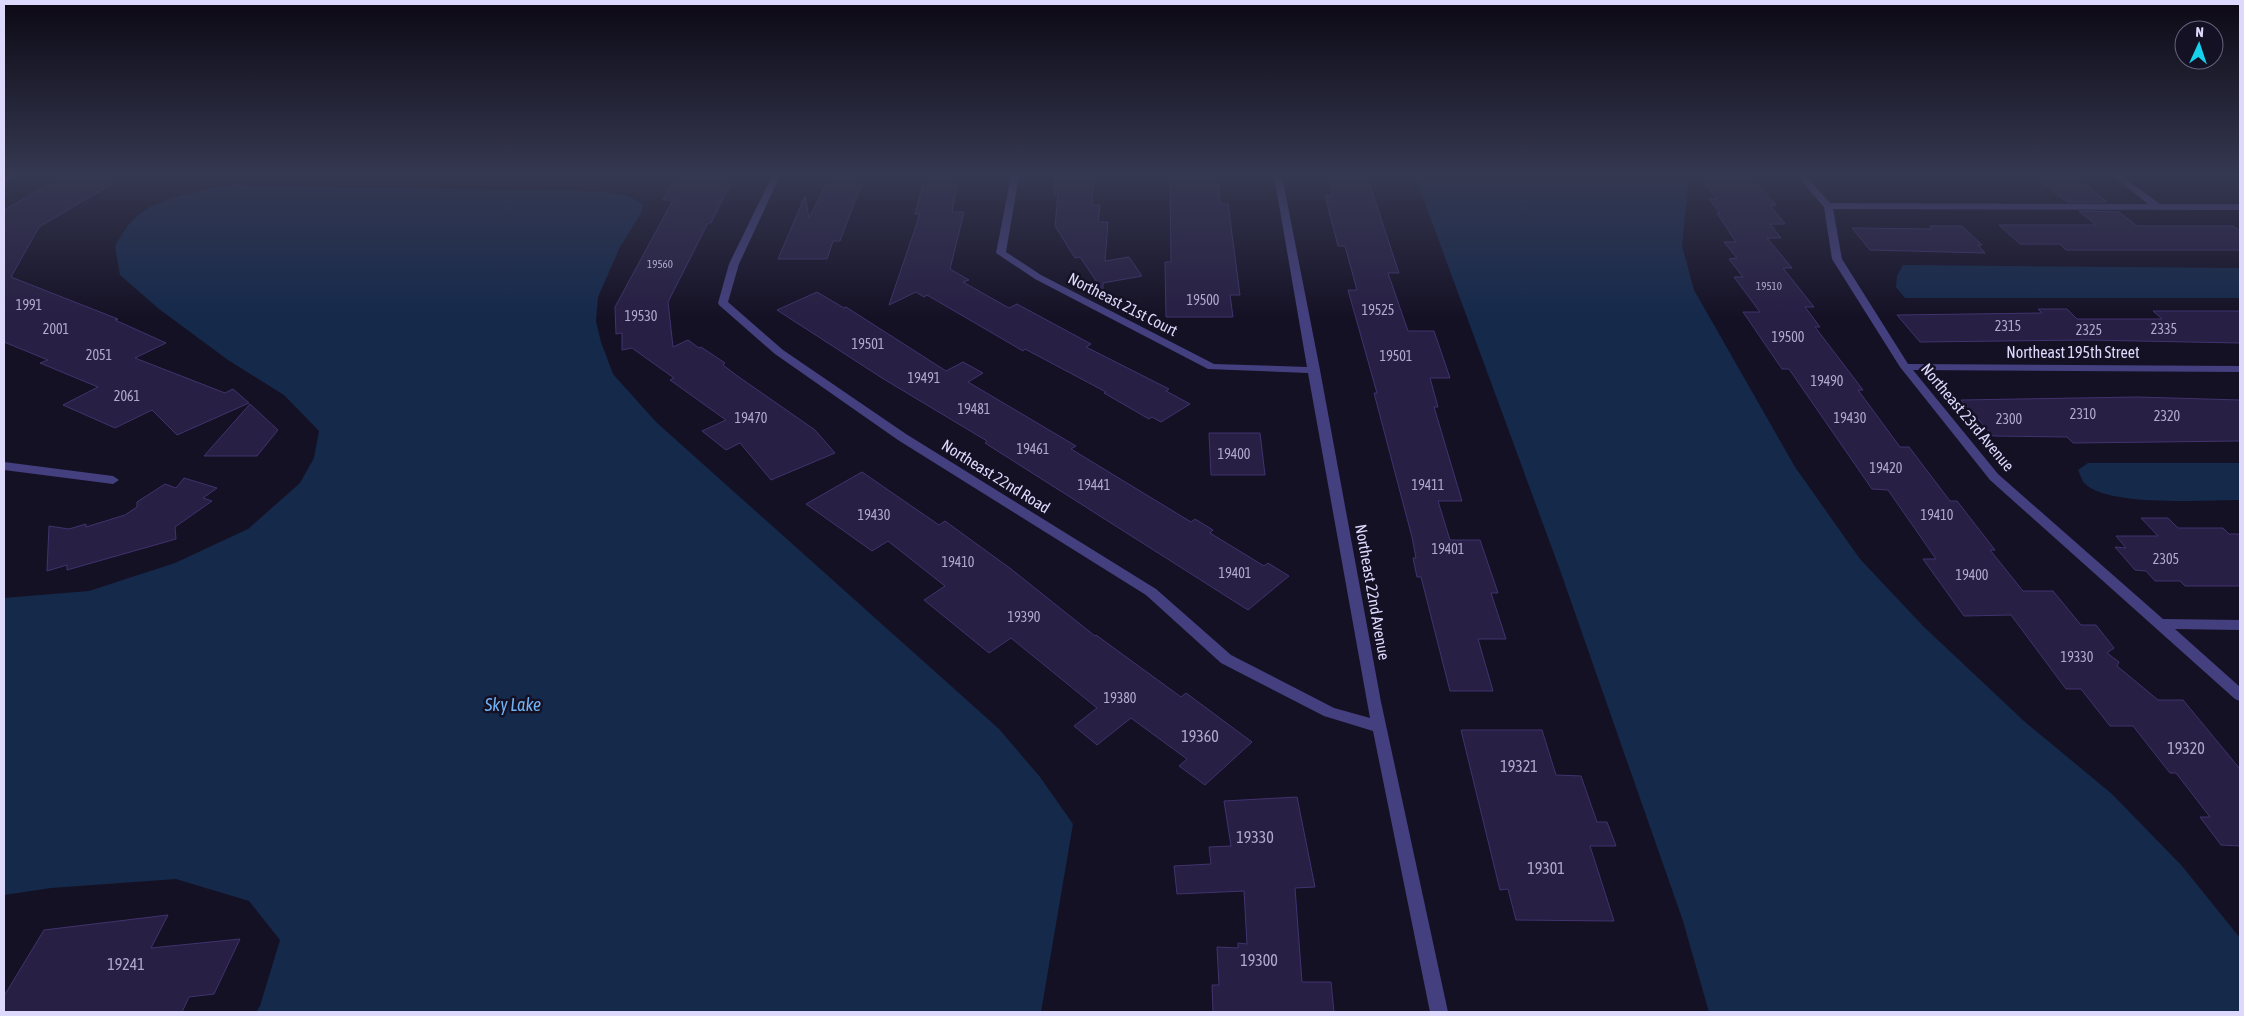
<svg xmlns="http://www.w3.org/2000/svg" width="2244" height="1016" font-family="'Asap Condensed',sans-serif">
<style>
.water{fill:#15294b}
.building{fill:#271f44;stroke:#40336e}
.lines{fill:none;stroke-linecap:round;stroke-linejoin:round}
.minor{fill:#444080;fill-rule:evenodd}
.labels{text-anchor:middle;stroke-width:5;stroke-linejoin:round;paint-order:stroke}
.far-number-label{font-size:11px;fill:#b0aace}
.number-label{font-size:14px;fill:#b0aace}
.street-label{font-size:16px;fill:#ddd9fc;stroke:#151125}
.near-number-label{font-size:16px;fill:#b0aace}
.water-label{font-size:18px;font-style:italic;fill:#70b3f3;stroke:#151125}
</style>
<rect width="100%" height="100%" fill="#151125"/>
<path class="water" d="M1415 176H1689L1682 246 1694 290 1795 467 1860 559 1924 627 2025 722 2112 794 2182 866 2240 938V1012H1709L1683 921 1560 570Z
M229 185 586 191C607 192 626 191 643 205L641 213 620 247 598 297 596 321 601 342 613 374 656 422 999 729 1040 777 1073 824 1041 1012H256L260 1006 280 940 249 901 176 879 51 888 4 895V598L89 591 175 563 248 529 300 483 314 458 319 431 284 395 228 360 159 309 120 275 115 246C120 238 125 228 132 221 157 196 196 192 229 185Z
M1903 265 2240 268V298H1905L1896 287 1897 276Z
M2088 463H2240V500C2205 500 2110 507 2085 484 2082 481 2080 474 2078 470Z"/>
<path class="building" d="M64 176H125L39 227 11 277 118 319 115 320 166 343 135 358 225 393 233 389 249 403 177 435 152 410 115 428 63 405 98 387 40 363 48 360 4 342V210Z
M691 176H734L711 223H708L668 302 673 347 688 340 699 348 701 347 725 363 723 365 736 375 815 430 835 453 771 480 740 443 726 450 702 431 726 420 670 380 674 378 632 348 622 350V333L616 334 615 307 673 200H663L673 182Z
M925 176H947L946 179H958L952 212H964L950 269 969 280 963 282 1009 308 1017 304 1091 344 1086 347 1169 389 1166 391 1190 404 1161 422 1152 417 1149 419 1104 393 1106 392 1025 349 1023 351 927 295 924 297 916 292 889 305 920 214H915Z
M1056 176H1094L1092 205H1100L1098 222H1108L1105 261 1129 257 1142 276 1103 283V291L1080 257 1075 258 1055 226 1058 195H1054Z
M1170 176H1218L1220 204H1228L1240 295H1230L1233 317H1166L1165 262H1171Z
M1328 176H1367L1399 273H1388L1408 331H1434L1450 378H1430L1438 407H1434L1462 501H1438L1450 540H1480L1498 593H1491L1506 639H1478L1493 691H1450L1421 577H1417L1413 558H1416L1412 537 1374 393H1377L1348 290H1357L1345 246H1338L1325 195H1333Z
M1698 176H1750L1776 205H1770L1785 224H1770L1781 238H1767L1792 268H1783L1814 307H1805L1820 327H1815L1863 390H1858L1900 447H1909L1950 501H1957L1995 550H1990L2023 591H2053L2081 625H2096L2114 648 2107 653 2119 662 2117 666 2158 700H2183L2240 769V846L2221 845 2200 817H2210L2176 773H2170L2133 726H2110L2081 689H2066L2011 615 1964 616 1923 559H1936L1888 490 1872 489 1789 369H1782L1743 312H1760L1734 277H1743L1729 259 1737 258 1724 242H1736L1717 213H1720L1709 199H1717Z
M2035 176H2074L2107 202H2067Z
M829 179 863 180 840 241H833L827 259H778L805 196 809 218Z
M2079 211 2119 212 2137 226H2233L2240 231V250H2066L2060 244H2020L1999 225H2096Z
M1930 226H1962L1982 245H1978L1985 253 1870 250 1852 228 1932 229Z
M817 292 844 308 846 307 946 371 963 362 983 373 968 382 1076 446 1071 449 1191 522 1195 519 1213 530 1210 533 1264 566 1268 563 1289 576 1248 610 985 443 987 441 882 378 777 310Z
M2038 309H2067L2077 319H2162L2153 311H2240V343L2087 340 1920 342 1897 315 2042 313Z
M2137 397 2240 400V441L2073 443 2067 437 1993 436 1961 400Z
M250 404 278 430 257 456H204Z
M1209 433H1260L1265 475H1211Z
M862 472 939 525 945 521 1011 569 1095 636 1096 635 1181 697 1186 693 1252 742 1205 785 1179 766 1187 759 1131 718 1097 745 1074 726 1097 708 1011 638 989 653 924 600 945 586 888 541 872 551 806 504Z
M184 478 217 488 203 498 212 501 175 527 176 539 67 570V565L47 571 49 526 69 529 86 524V527L125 515 137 507V502L165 484 176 488Z
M2141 518H2168L2178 528H2223L2229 534H2240V586H2185L2180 581H2155L2146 571 2135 570 2115 547 2126 548 2116 536H2158Z
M1461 730H1542L1556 775 1581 776 1597 822H1607L1616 846H1590L1614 921 1516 920 1508 889 1500 890Z
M1297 797 1315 887 1295 888 1302 982H1331L1334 1012H1213L1212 985H1219L1217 947 1238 948V943L1247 944 1244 891 1177 894 1174 866 1211 864 1209 847 1231 846 1224 801Z
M168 915 151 948 240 939 214 994 189 997 182 1012H4V996L44 930Z"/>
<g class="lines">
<path class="minor" d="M6 176H16L4 184V177Z
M772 176H780L739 264 728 302 783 350 906 434 1156 589 1231 655 1334 708 1370 718 1308 373 1208 369 1035 279 996 253 1011 176H1019L1006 252 1041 275 1214 364 1307 367 1274 176H1282L1320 370 1381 702 1448 1012H1430L1373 731 1324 716 1221 663 1146 595 898 440 775 354 719 305 718 303 729 264Z
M1797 176H1806L1830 203 2148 204 2113 176H2122L2160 204H2240V210L1833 209 1842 259 1908 364 2240 366V372L1913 370 1998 474 2163 619 2240 620V630L2175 629 2240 687V701L2235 699 1990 480 1900 367 1832 259 1824 207Z
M4 462 113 476 119 480 113 484 4 470Z"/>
</g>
<linearGradient id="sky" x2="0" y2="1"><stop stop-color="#0c0914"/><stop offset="0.55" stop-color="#353851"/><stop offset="1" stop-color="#353851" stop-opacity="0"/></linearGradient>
<rect width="2244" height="318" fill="url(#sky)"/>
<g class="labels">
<g class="far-number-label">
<text x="660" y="268">19560</text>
<text x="1769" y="290">19510</text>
</g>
<g class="number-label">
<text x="1203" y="305">19500</text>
<text x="29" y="310">1991</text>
<text x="1378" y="315">19525</text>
<text x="641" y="321">19530</text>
<text x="2008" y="331">2315</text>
<text x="56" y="334">2001</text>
<text x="2164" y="334">2335</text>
<text x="2089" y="335">2325</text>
<text x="1788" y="342">19500</text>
<text x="868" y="349">19501</text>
<text x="99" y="360">2051</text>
<text x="1396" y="361">19501</text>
<text x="924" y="383">19491</text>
<text x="1827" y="386">19490</text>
<text x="127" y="401">2061</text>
<text x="974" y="414">19481</text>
<text x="2083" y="419">2310</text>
<text x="2167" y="421">2320</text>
<text x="751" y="423">19470</text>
<text x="1850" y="423">19430</text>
<text x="2009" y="424">2300</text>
<text x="1033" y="454">19461</text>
<text x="1234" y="459">19400</text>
<text x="1886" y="473">19420</text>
<text x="1094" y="490">19441</text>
<text x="1428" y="490">19411</text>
<text x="874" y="520">19430</text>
<text x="1937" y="520">19410</text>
<text x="1448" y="554">19401</text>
<text x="2166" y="564">2305</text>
<text x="958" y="567">19410</text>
<text x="1235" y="578">19401</text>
<text x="1972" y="580">19400</text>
<text x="1024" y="622">19390</text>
<text x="2077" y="662">19330</text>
<text x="1120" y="703">19380</text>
</g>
<g class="street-label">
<text transform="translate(1123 304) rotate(27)" y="6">Northeast 21st Court</text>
<text x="2073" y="358">Northeast 195th Street</text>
<text transform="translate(1968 417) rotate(50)" y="6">Northeast 23rd Avenue</text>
<text transform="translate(996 476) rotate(32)" y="6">Northeast 22nd Road</text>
<text transform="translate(1373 592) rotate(80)" y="6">Northeast 22nd Avenue</text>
</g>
<g class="near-number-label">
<text x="1200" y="742">19360</text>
<text x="2186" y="754">19320</text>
<text x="1519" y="772">19321</text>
<text x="1255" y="843">19330</text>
<text x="1546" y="874">19301</text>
<text x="1259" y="966">19300</text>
<text x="126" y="970">19241</text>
</g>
<g class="water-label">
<text x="513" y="711">Sky Lake</text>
</g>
</g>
<rect width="2244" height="1016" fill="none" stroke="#ddd9fc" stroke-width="10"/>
<g transform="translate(2199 45) rotate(3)"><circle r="24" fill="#151125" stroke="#65617b"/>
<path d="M0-4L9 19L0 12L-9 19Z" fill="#15d1eb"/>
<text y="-8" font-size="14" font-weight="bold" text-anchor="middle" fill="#ddd9fc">N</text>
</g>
</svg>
